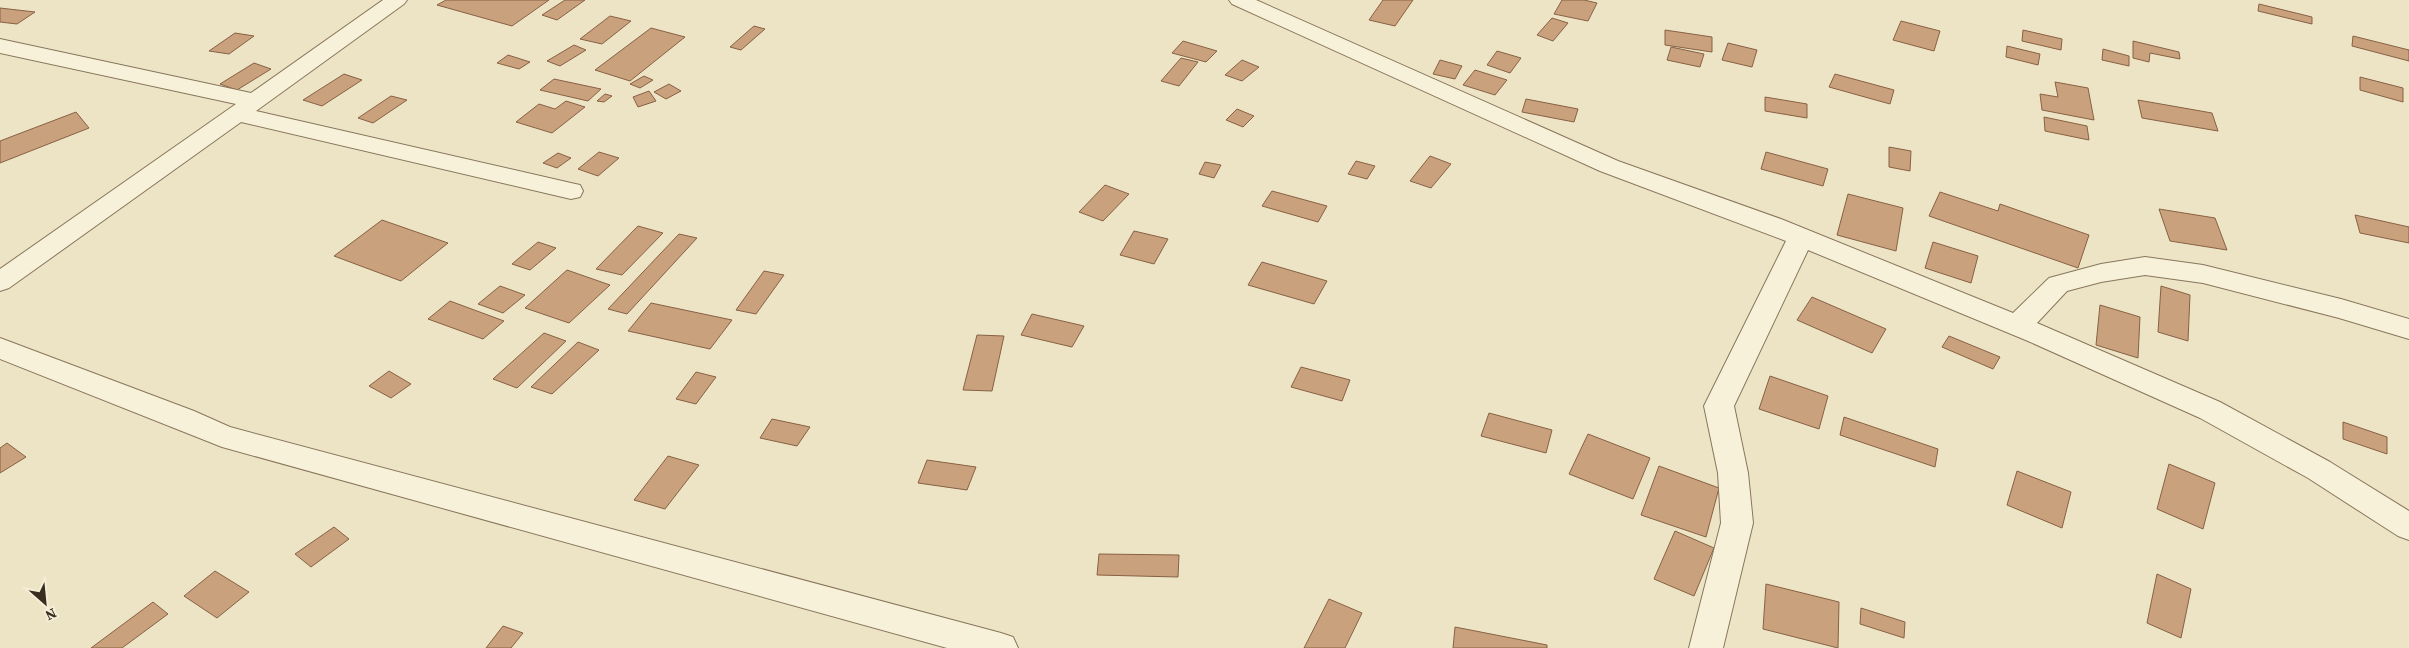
<svg xmlns="http://www.w3.org/2000/svg" width="2409" height="648" font-family="'Source Serif 4',serif">
<style>
.building{fill:#caa17d;stroke:#876143}
.lines{fill:none;stroke-linecap:round;stroke-linejoin:round}
.minor-casing{stroke:#88765c;stroke-width:2}
.minor{fill:#f8f1da;fill-rule:evenodd}
</style>
<rect width="100%" height="100%" fill="#ede4c6"/>
<path class="building" d="M446 0H549L512 26 437 5Z
M565 0H585L557 20 542 15Z
M1383 0H1413L1395 26 1369 20Z
M1562 0H1584L1597 3 1588 21 1554 14Z
M2259 4 2312 17V24L2258 11Z
M0 8 35 12 17 24 0 22Z
M610 16 631 21 602 44 580 39Z
M1552 18 1568 23 1553 41 1537 35Z
M1901 21 1940 31 1934 51 1893 40Z
M754 26 765 29 741 50 730 47Z
M651 28 685 37 630 81 595 70Z
M1665 30 1712 37V52L1665 45Z
M2023 30 2062 39 2061 50 2022 41Z
M235 33 254 36 229 54 209 51Z
M2353 36 2409 50V61L2352 46Z
M1183 41 1217 51 1206 62 1172 53Z
M2133 41 2179 52 2180 59 2150 53 2149 62 2133 58Z
M1728 43 1757 50 1752 67 1722 60Z
M574 45 586 50 560 66 547 61Z
M2007 46 2040 54 2038 65 2006 57Z
M1671 47 1704 54 1700 67 1667 60Z
M2103 49 2129 56V66L2102 60Z
M1497 51 1521 58 1510 73 1487 65Z
M508 55 530 62 519 69 497 63Z
M1181 58 1198 62 1179 86 1161 81Z
M1242 60 1259 67 1242 81 1225 75Z
M1440 60 1462 66 1455 79 1433 74Z
M254 63 271 69 237 90 220 84Z
M1475 70 1507 80 1495 95 1463 85Z
M344 74 362 80 322 106 303 100Z
M1835 74 1894 90 1890 104 1829 87Z
M644 76 653 80 640 88 630 84Z
M2360 77 2403 88V102L2360 90Z
M554 79 601 89 588 101 540 90Z
M2055 82 2088 88 2094 120 2042 110 2040 94 2058 97Z
M669 84 681 91 666 99 654 92Z
M649 91 656 101 638 107 633 97Z
M605 94 612 96 604 102 597 101Z
M391 96 407 100 373 123 358 118Z
M1765 97 1807 104V118L1765 111Z
M1526 99 1578 109 1574 122 1522 112Z
M2138 100 2212 113 2218 131 2142 118Z
M566 101 585 107 552 133 516 122 539 104 555 109Z
M1237 109 1254 116 1243 127 1226 120Z
M76 112 89 128 0 163V141Z
M2044 117 2087 126 2089 140 2045 131Z
M1889 147 1911 151 1910 171 1889 167Z
M599 152 619 158 598 176 578 169Z
M1766 152 1828 169 1823 186 1761 169Z
M558 153 571 158 557 168 543 163Z
M1430 156 1451 164 1431 188 1410 181Z
M1356 161 1375 166 1367 179 1348 174Z
M1205 162 1221 165 1214 178 1199 174Z
M1105 185 1129 194 1103 221 1079 212Z
M1272 191 1327 206 1318 222 1262 206Z
M1940 192 1998 211 2000 204 2089 235 2078 268 1929 216Z
M1848 194 1903 208 1896 251 1837 235Z
M2159 209 2215 218 2227 250 2170 241Z
M2355 215 2409 227V243L2360 233Z
M382 220 448 243 401 281 334 256Z
M638 226 663 233 622 275 596 269Z
M1134 231 1168 239 1154 264 1120 255Z
M679 234 697 238 627 314 608 309Z
M538 242 556 248 530 270 512 264Z
M1933 242 1978 256 1971 283 1925 268Z
M1262 262 1327 281 1314 304 1248 285Z
M567 270 610 285 569 323 525 308Z
M764 271 784 275 756 314 736 310Z
M500 286 525 295 503 313 478 304Z
M2161 286 2190 295 2188 341 2158 332Z
M1812 297 1886 329 1872 353 1797 320Z
M450 301 504 321 483 339 428 319Z
M651 303 732 320 710 349 628 331Z
M2100 305 2140 317 2138 358 2096 345Z
M1032 314 1084 326 1072 347 1021 335Z
M544 333 566 341 517 388 493 379Z
M977 335 1004 336 992 391 963 390Z
M1949 336 2000 357 1993 369 1942 347Z
M578 342 599 350 552 394 531 387Z
M1301 367 1350 380 1342 401 1291 387Z
M389 371 411 384 391 398 369 386Z
M696 372 716 377 696 404 676 399Z
M1770 376 1828 396 1819 429 1759 409Z
M1489 413 1552 430 1546 453 1481 436Z
M1844 417 1938 449 1935 467 1840 435Z
M772 419 810 427 797 446 760 438Z
M2343 422 2387 437V454L2343 439Z
M1588 434 1650 458 1633 499 1569 474Z
M7 443 26 457 0 473V448Z
M668 456 699 465 665 509 634 500Z
M927 460 976 467 967 490 918 483Z
M2169 464 2215 483 2203 529 2157 509Z
M1659 466 1719 488 1706 537 1641 515Z
M2017 471 2071 492 2062 528 2007 505Z
M334 527 349 539 311 567 295 554Z
M1675 531 1714 548 1694 596 1654 579Z
M1099 554 1179 555 1178 577 1097 575Z
M215 571 249 592 217 618 184 596Z
M2157 574 2191 589 2181 638 2147 623Z
M1766 584 1839 602 1838 648 1763 629Z
M1329 599 1362 613 1345 648H1304Z
M153 602 168 614 122 648H91Z
M1861 608 1905 622 1904 638 1860 624Z
M503 626 523 633 511 648H486Z
M1455 627 1547 645V648H1453Z"/>
<g class="lines">
<defs>
<path id="minor" d="M383 0H407L404 4 256 111 571 183 580 185 583 191 580 197 571 199 241 122 9 288 0 291V269L236 104 0 53V39L251 93Z
M1229 0H1256L1618 161 1781 219 2013 313 2049 278 2101 264 2145 257 2203 265 2341 299 2409 319V339L2339 318 2203 283 2145 275 2101 282 2067 291 2037 323 2220 402 2330 462 2409 511V540L2398 536 2308 478 2200 418 2028 341 1808 250 1734 406 1748 473 1753 523 1723 648H1689L1721 523 1718 473 1704 406 1786 241 1600 171 1232 4Z
M0 338 194 411 230 427 1001 633 1013 637 1018 648H947L222 447 0 359Z"/>
</defs>
<use href="#minor" class="minor-casing"/>
<use href="#minor" class="minor"/>
</g>
<g transform="translate(45 603) rotate(153)" stroke="#f5eed6" stroke-width="4" paint-order="stroke">
<path d="M0-4L9 19L0 12L-9 19Z" fill="#392d20"/>
<text y="-8" font-size="14" font-weight="bold" text-anchor="middle" fill="#392d20">N</text>
</g>
</svg>
